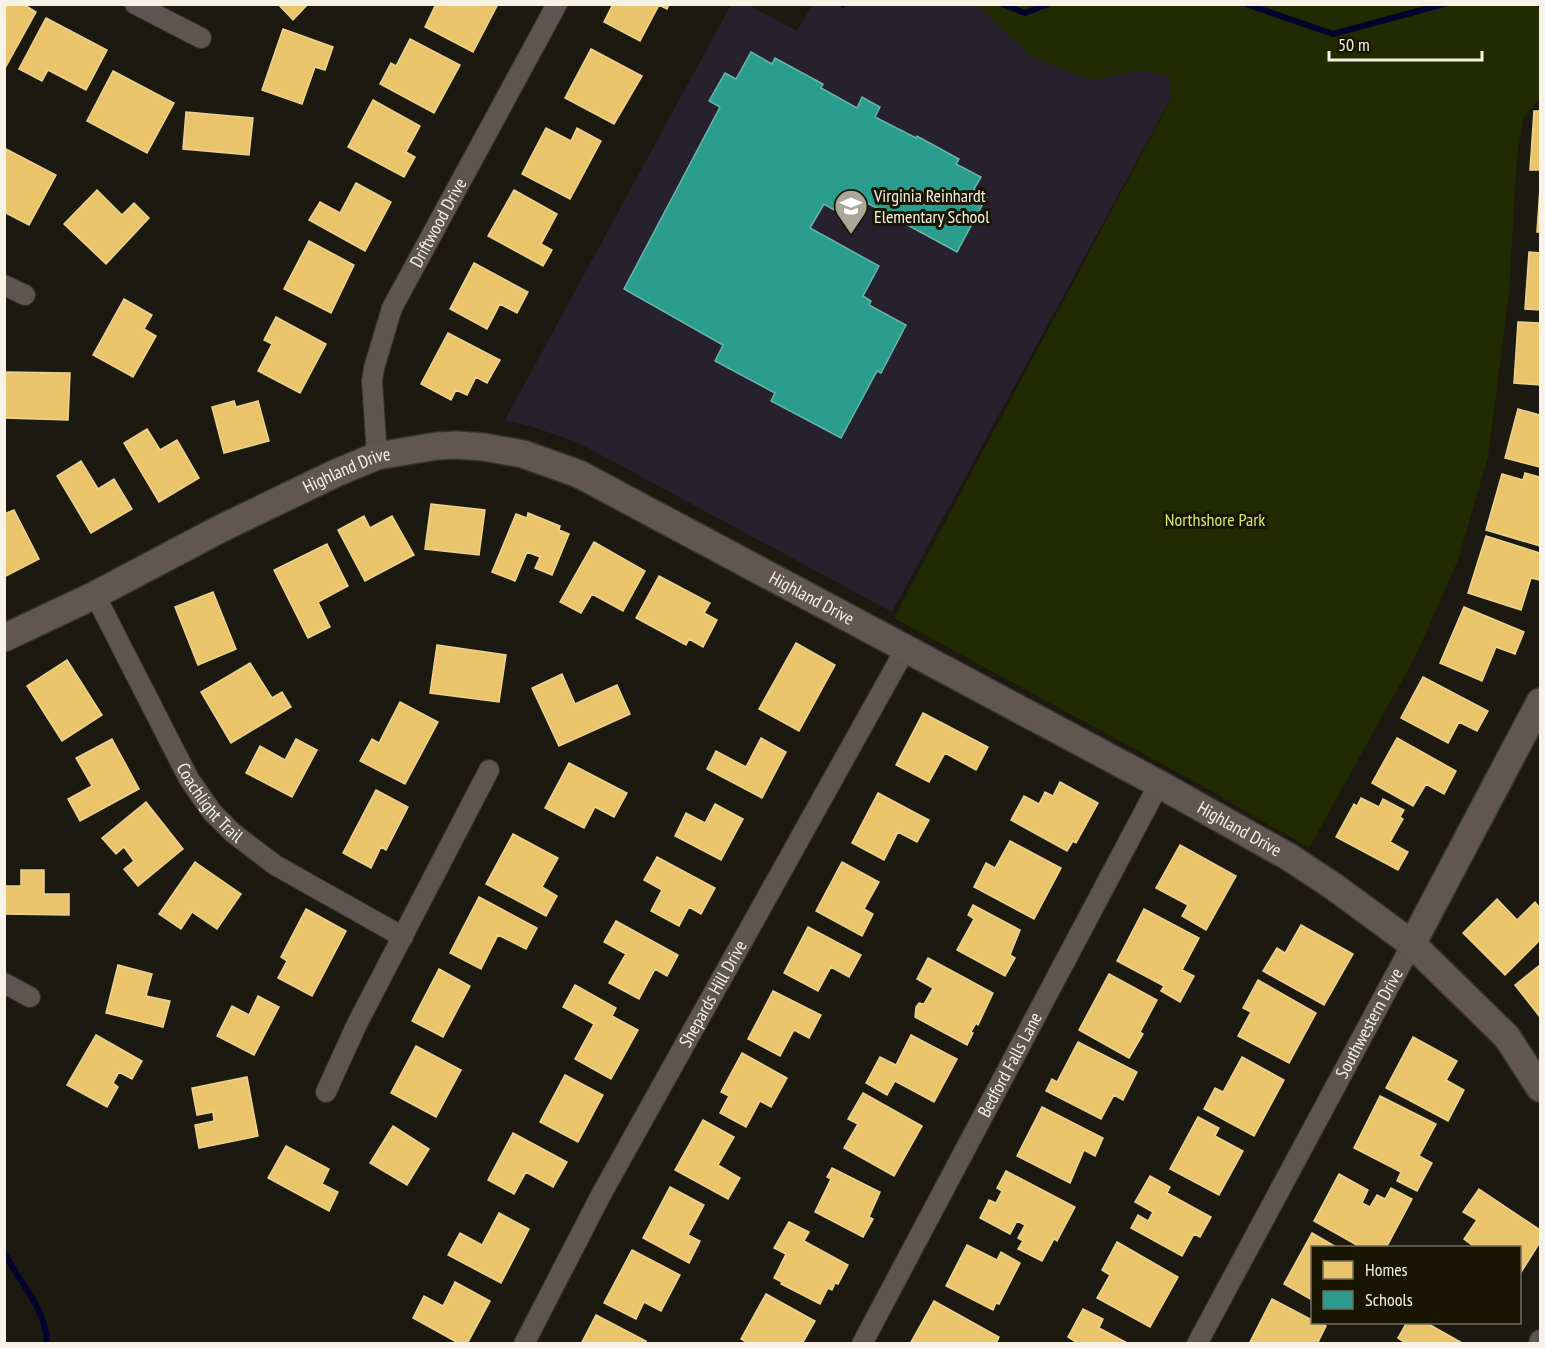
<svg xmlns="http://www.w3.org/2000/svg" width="1545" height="1348" font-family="'PT Sans Narrow',sans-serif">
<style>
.education{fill:#26212d}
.green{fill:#222a02}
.homes{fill:#e9c46a;stroke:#edd28f;stroke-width:1.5}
.schools{fill:#2a9d8f;stroke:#67b7a9;stroke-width:1.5}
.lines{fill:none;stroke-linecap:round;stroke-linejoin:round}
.stream{stroke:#03042e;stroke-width:6}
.street-casing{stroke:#35332b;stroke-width:22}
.secondary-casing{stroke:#35332b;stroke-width:30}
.street{stroke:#5e5451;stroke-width:20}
.secondary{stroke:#625651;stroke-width:27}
.labels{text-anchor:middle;stroke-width:6;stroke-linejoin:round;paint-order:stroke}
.poi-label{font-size:18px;fill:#f6f3e6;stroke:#191503;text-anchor:start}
.street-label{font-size:18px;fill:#f6f3e6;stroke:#191503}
.park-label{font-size:18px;fill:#d0ed72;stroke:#191503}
</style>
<rect width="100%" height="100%" fill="#1c1a10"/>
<path class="education" d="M731 5H748L797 31 812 5H1105L1197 50 892 612 577 442 530 426 505 420Z"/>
<path class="green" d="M977 5H1540V99L1524 116 1517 155 1509 293 1488 457 1458 560 1415 657 1309 848 1199 784 894 618 1171 99 1169 76 1142 70 1092 80 1032 57Z"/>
<path class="homes" d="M4 4H23L36 12 4 70Z
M278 4H308L293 20Z
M436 4H498L473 52 425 27Z
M613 4H669L667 9 659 5 640 41 604 22Z
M46 18 107 50 86 90 48 70 42 81 19 69Z
M283 29 333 47 325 70 315 67 302 104 262 90Z
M410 39 460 65 434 113 380 84 391 63 396 66Z
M591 49 642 76 614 124 565 98Z
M113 71 174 103 147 153 87 121Z
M373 100 420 126 406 152 415 157 404 177 348 147Z
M1534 111H1540V170H1530Z
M186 112 253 118 249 155 183 149Z
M546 128 571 141 577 128 601 141 570 199 522 174Z
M4 148 56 175 29 225 4 212Z
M356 183 391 202 365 251 309 220 320 202 340 213Z
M1540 188V232H1537Z
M97 190 122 215 134 203 149 218 106 264 64 224Z
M514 190 557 214 541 244 552 250 543 266 488 236Z
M309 241 354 265 331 313 284 289Z
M1529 252 1540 253V310L1525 309Z
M474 263 528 292 517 313 500 304 487 329 450 309Z
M124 299 152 315 144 329 156 336 133 377 93 355Z
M276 317 326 344 300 393 258 371 272 344 264 340Z
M1518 322 1540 323V385L1514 383Z
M448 333 500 360 487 383 476 377 467 395 456 390 451 400 421 384Z
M4 372 70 373 68 420 4 418Z
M234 401 236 407 258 401 269 441 224 453 212 407Z
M1518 409 1540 415V467L1505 458Z
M147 429 160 450 177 440 199 478 159 502 124 443Z
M81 461 98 489 114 479 132 509 91 533 57 476Z
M1525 473 1540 477V546L1486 530 1502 474 1523 480Z
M431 504 485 510 479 555 425 549Z
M14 510 39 559 4 577V514Z
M528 513 560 526 559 530 569 534 552 575 535 568 540 557 527 552 515 581 492 572 516 514 527 518Z
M364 516 370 528 392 516 414 555 365 581 338 530Z
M1486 536 1540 553V580L1531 578 1521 610 1468 593Z
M594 542 645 571 623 611 592 594 581 613 560 602Z
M327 544 348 586 318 602 330 627 308 638 274 570Z
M659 576 710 603 704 613 717 620 703 647 689 639 686 645 636 618Z
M213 592 236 649 198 665 175 607Z
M1464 607 1524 632 1515 654 1496 647 1482 681 1440 663Z
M796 643 835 665 799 731 759 709Z
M437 645 506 655 499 702 430 693Z
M67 660 102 715 62 741 27 686Z
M250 663 272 698 282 692 291 707 231 743 201 692Z
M562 674 575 704 617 685 630 714 559 746 532 688Z
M1423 677 1488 711 1477 731 1459 722 1448 743 1401 718Z
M400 702 438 722 405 784 360 761 372 739 379 743Z
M923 713 988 747 976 770 945 753 929 782 896 765Z
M761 738 786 752 762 798 707 769 716 751 746 767Z
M1397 738 1456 771 1444 794 1426 784 1413 806 1372 783Z
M112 739 139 789 80 821 68 799 92 786 76 758Z
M296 739 317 750 292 797 246 773 260 746 285 760Z
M569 763 627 793 614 817 595 807 584 828 545 808Z
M1060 782 1098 803 1076 843 1073 841 1067 851 1011 820 1024 796 1039 804 1045 792 1053 796Z
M376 790 408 807 386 850 381 847 371 868 343 853Z
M878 793 929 820 917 842 898 832 884 860 852 843Z
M1361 798 1379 807 1383 799 1404 810 1400 817 1403 819 1390 842 1408 852 1398 870 1336 837 1354 804 1357 806Z
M146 802 183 849 138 886 124 869 134 861 124 847 116 854 102 838Z
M715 804 743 819 721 860 675 836 686 813 705 823Z
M513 834 558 858 542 887 557 896 546 916 486 884Z
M1010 841 1061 868 1034 919 974 887 986 863 995 868Z
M1180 845 1236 876 1206 930 1182 916 1188 905 1156 888Z
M657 857 715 888 701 914 689 907 679 926 651 911 662 890 644 880Z
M195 862 241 894 217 929 192 912 181 929 159 914Z
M842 862 879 882 864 909 873 914 862 936 816 911Z
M21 870H44V894H69V915L4 914V886H21Z
M479 897 537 928 526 949 498 935 481 969 450 953Z
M1497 899 1517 920 1535 902 1540 908V940L1505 975 1463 933Z
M973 905 1020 930 1010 955 1015 958 1005 976 957 950 974 919 968 915Z
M306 909 346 931 312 996 278 978 287 961 281 957Z
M1144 909 1199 938 1182 970 1194 976 1180 1002 1161 991 1164 986 1117 961Z
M616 921 678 955 667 976 655 969 639 999 609 983 626 954 604 942Z
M1301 925 1353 954 1324 1005 1263 971 1277 948 1285 953Z
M808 927 861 955 849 977 831 967 818 991 784 973Z
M928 958 993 993 978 1025 976 1023 971 1032 973 1033 967 1045 915 1017 916 1007 919 1003 924 1004 933 988 917 979Z
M118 965 152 974 146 996 170 1001 163 1027 106 1013Z
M1540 965V1017L1515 985Z
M439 969 470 986 443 1037 412 1021Z
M1109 974 1157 1000 1140 1032 1143 1034 1129 1058 1079 1030Z
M1258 980 1316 1013 1289 1063 1238 1036 1251 1012 1243 1008Z
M575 985 616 1008 612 1016 638 1030 611 1079 575 1059 594 1024 563 1007Z
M773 991 821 1015 809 1038 794 1030 780 1056 748 1039Z
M258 996 279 1007 254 1055 217 1036 232 1006 249 1015Z
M96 1035 142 1061 132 1079 119 1072 113 1083 118 1087 107 1107 67 1085Z
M911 1035 957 1059 934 1102 895 1081 887 1095 866 1083 880 1057 896 1065Z
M1413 1037 1457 1061 1446 1080 1464 1090 1448 1121 1386 1088Z
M1078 1042 1137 1072 1123 1100 1114 1095 1101 1119 1046 1091 1052 1079 1057 1082Z
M416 1046 461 1070 436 1117 391 1093Z
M742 1053 787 1078 771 1107 760 1101 746 1127 720 1113 729 1096 721 1092Z
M1242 1057 1284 1080 1254 1136 1204 1109 1215 1088 1223 1092Z
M565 1075 603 1095 578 1142 540 1122Z
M247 1077 258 1136 199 1148 195 1125 214 1121 213 1112 197 1115 192 1088Z
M863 1093 922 1126 894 1176 844 1148 858 1124 848 1119Z
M1380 1096 1436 1124 1419 1156 1432 1163 1417 1191 1397 1181 1401 1172 1354 1148Z
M1042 1107 1103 1138 1095 1156 1084 1150 1070 1183 1017 1156Z
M1198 1117 1219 1128 1215 1136 1243 1151 1219 1195 1170 1169Z
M703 1120 734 1137 718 1165 740 1178 728 1199 675 1170Z
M393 1126 429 1149 407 1185 370 1163Z
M513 1133 567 1162 553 1187 526 1172 514 1194 488 1180Z
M286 1146 329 1169 322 1184 338 1192 329 1211 268 1178Z
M832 1168 880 1192 869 1217 873 1219 863 1237 815 1212 831 1179 827 1177Z
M1006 1171 1075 1207 1057 1241 1054 1239 1042 1261 1018 1249 1023 1241 1018 1238 1025 1225 1017 1221 1010 1234 980 1218 989 1200 996 1203 1002 1191 997 1188Z
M1339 1174 1368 1190 1362 1203 1370 1207 1377 1195 1385 1199 1391 1188 1412 1199 1386 1248H1362L1314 1221Z
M1150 1176 1170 1187 1167 1193 1211 1217 1200 1237 1194 1234 1182 1256 1131 1228 1138 1215 1148 1221 1153 1212 1135 1202Z
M670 1187 704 1205 688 1235 700 1241 689 1263 643 1238Z
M1479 1189 1540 1230V1242L1520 1274V1248H1476L1464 1239 1477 1220 1463 1212Z
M499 1213 529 1229 501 1283 448 1255 460 1233 482 1245Z
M789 1222 809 1232 804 1241 848 1265 838 1284 835 1283 832 1290 828 1288 820 1304 781 1284 782 1282 774 1278 786 1254 774 1248Z
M1312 1233 1338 1248H1312V1300L1284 1284Z
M1117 1242 1178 1277 1150 1327 1097 1298 1110 1275 1102 1270Z
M967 1245 997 1260 1001 1252 1020 1263 999 1304 996 1303 993 1310 946 1286Z
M632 1250 680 1275 661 1311 644 1302 636 1319 604 1303Z
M455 1282 490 1301 467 1344H460L413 1318 424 1296 443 1306Z
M766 1294 815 1321 802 1344H750L741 1339Z
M1272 1299 1312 1320V1322H1318L1326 1326 1317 1344H1249Z
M934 1301 999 1337 996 1344H910Z
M1083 1309 1103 1319 1099 1328 1129 1344H1075L1076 1342 1068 1337Z
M596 1315 646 1341 645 1344H581Z
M1407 1322H1425L1464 1344H1407L1398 1338Z"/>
<path class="schools" d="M751 52 772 64 775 58 823 84 821 88 857 108 862 97 880 107 875 117 916 138 917 136 959 159 956 164 981 177 974 189 987 196 957 252 845 191 834 210 824 204 810 228 879 266 863 296 871 301 869 305 906 325 881 373 877 371 841 438 771 401 775 393 715 361 723 345 624 289 720 107 709 101 725 73 736 79Z"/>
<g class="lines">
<path class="stream" d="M1002 4 1025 13 1048 4
M1246 4 1333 34 1444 4
M1539 4 1540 5
M843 5 844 4
M4 1252C18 1281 47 1309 47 1344"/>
<defs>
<g id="street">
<path d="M135 4 201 38"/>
<path d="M4 285 25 295"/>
<path id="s1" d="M377 456 372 381 374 368 392 308 557 4"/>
<path id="s2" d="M95 595 189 779 212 812 233 833 275 865 403 937"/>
<path d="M4 983 30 997"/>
<path d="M326 1092 357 1024 489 770"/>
<path id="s3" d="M524 1344 602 1193 906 648"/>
<path id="s4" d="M862 1344 1159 784"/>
<path id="s5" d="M1197 1344 1412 944"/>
<path d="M1539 1344 1540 1340"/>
</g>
<g id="secondary">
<path id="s6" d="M4 638 95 595 220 529 336 473 377 456 437 446 457 445 484 447 523 454 579 474 1159 784 1289 857 1333 886 1412 944 1507 1037 1540 1088"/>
<path d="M1412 944 1540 702"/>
</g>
</defs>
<use href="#street" class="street-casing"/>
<use href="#secondary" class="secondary-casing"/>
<use href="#street" class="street"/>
<use href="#secondary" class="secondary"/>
</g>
<defs>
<symbol id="school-pin" viewBox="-11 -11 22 30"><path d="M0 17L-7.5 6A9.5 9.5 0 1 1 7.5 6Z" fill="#aaa79b" stroke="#191503"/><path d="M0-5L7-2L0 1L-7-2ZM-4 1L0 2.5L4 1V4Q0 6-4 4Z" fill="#fff"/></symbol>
</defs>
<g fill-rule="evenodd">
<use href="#school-pin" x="832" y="187" width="38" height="52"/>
</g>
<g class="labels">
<g class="poi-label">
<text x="874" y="202">Virginia Reinhardt<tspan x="874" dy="21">Elementary School</tspan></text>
</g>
<g class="street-label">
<text dy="6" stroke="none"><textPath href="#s1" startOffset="248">Driftwood Drive</textPath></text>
<text dy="6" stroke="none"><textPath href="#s6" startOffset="382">Highland Drive</textPath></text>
<text dy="6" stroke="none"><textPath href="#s6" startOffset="886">Highland Drive</textPath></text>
<text dy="6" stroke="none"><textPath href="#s2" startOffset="238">Coachlight Trail</textPath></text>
<text dy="6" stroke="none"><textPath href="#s6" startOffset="1372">Highland Drive</textPath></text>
<text dy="6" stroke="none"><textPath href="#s3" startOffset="398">Shepards Hill Drive</textPath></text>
<text dy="6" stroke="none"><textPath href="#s5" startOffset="364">Southwestern Drive</textPath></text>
<text dy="6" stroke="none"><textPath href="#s4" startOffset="316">Bedford Falls Lane</textPath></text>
</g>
<g class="park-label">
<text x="1215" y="526">Northshore Park</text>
</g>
</g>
<rect width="1545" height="1348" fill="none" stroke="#f6f3e6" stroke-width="12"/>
<rect x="1311" y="1246" width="210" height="78" fill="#191503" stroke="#716e5e" stroke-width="1.5"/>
<rect x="1323" y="1261" width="30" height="18" fill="#e9c46a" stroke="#716e5e" stroke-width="1.5"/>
<text x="1365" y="1276" font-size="18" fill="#f6f3e6">Homes</text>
<rect x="1323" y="1291" width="30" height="18" fill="#2a9d8f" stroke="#716e5e" stroke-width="1.5"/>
<text x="1365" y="1306" font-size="18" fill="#f6f3e6">Schools</text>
<path d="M1329 51v9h153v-9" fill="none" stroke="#f6f3e6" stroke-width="3"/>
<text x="1338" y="51" font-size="18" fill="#f6f3e6" stroke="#191503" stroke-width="4.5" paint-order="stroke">50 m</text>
</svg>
